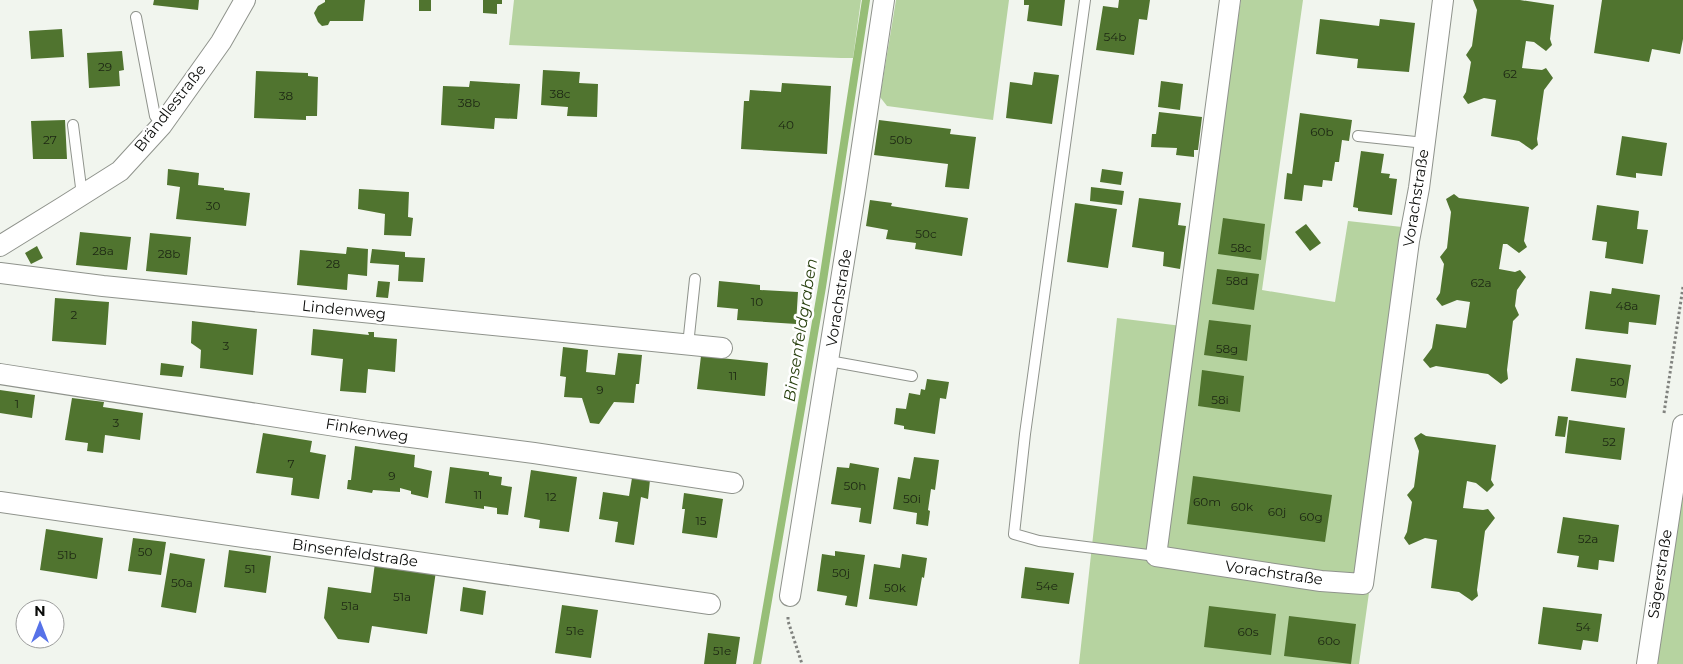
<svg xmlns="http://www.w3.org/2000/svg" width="1683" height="664" font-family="Montserrat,sans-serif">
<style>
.green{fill:#b6d3a0}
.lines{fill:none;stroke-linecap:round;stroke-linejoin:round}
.stream{stroke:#97be77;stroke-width:8}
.building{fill:#50742f}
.lane-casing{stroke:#8f938c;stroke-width:12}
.street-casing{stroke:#8f938c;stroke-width:22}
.path{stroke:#80827e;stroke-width:3;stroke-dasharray:2.5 2.5;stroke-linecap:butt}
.lane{stroke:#fff;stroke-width:10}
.street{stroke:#fff;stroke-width:20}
.labels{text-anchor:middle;stroke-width:5;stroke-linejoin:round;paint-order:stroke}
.number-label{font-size:12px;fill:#1c2613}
.street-label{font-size:15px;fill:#0b0c0a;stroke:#fff}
.water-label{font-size:16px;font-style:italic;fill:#273f0d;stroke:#fff}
</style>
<rect width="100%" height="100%" fill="#f1f5ee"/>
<path class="green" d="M514 0H861L853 58H841L509 45Z
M896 0H1009L993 120 887 106 880 97Z
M1241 0H1303L1262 290 1335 302 1348 221 1420 229 1359 664H1079L1117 318 1190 327Z
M1683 479V664H1653Z"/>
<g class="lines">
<path class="stream" d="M757 664 822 287 866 0"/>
</g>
<path class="building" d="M154 0H199L198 10 153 5Z
M325 0H365L363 21H330L328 25 322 26 318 22 314 13 318 6 325 2Z
M419 0H431V11H419Z
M483 0H502V4H497V14L483 13Z
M1024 0H1065L1062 26 1027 21 1029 5H1024Z
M1119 0H1150L1147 20 1139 19 1134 55 1096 50 1103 6 1118 8Z
M1473 0H1520L1554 5 1550 39 1552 45 1546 51 1534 42 1526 41 1522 68 1542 70 1546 68 1553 78 1544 90 1537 139 1538 145 1532 150 1519 141 1491 136 1496 100 1484 98 1468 104 1463 97 1466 92 1471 62 1466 55 1472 46 1477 10Z
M1602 0H1683V39L1680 54 1652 49 1649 62 1594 53Z
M1320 19 1379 26 1380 19 1415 23 1409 72 1357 68 1358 59 1316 54Z
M62 29 64 57 31 59 29 31Z
M122 51 124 70 119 71 120 86 89 88 87 53Z
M543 70 580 72 579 83 598 84 597 117 567 116 568 107 541 105Z
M256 71 308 73V76L318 77 317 116H306V120L254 118Z
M1034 72 1059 75 1052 124 1006 118 1010 82 1032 85Z
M470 81 520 84 517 119 495 118 494 129 441 125 443 86 469 87Z
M1161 81 1183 84 1180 110 1158 107Z
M782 83 831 86 827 154 741 149 744 101H749L750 90 781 92Z
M1159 112 1202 117 1198 150H1194V157L1176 155 1177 148 1151 147 1152 134H1156Z
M1300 113 1352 120 1349 141 1342 140 1339 162H1335L1332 181 1323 180 1322 187 1304 185 1302 201 1284 199 1287 173 1292 174Z
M65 120 67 159H33L31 121Z
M879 120 951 129 950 134 976 137 969 189 945 187 948 164 874 155Z
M1622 136 1667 143 1662 176 1636 173V178L1616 175Z
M1361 151 1384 154 1381 173 1390 174 1389 178 1397 179 1392 215 1358 211V208L1353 207Z
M168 169 199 173 198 185 224 188V190L250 193 246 226 176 219 180 187 167 185Z
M1102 169 1123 172 1121 185 1100 182Z
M1091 187 1124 191 1122 205 1090 201Z
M359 189 409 192 408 217 413 218 411 236 384 235 385 214 358 209Z
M1454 194 1459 198 1529 207 1524 241 1527 247 1519 253 1507 244H1503L1499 269 1515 272 1520 270 1526 277 1517 290 1515 306 1519 315 1513 321 1507 370 1508 379 1501 384 1488 374 1436 366 1430 368 1423 360 1432 348 1436 324 1466 328 1470 302 1457 300 1442 306 1436 299 1440 293 1444 264 1440 257 1447 248 1451 212 1446 199Z
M1139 198 1181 203 1178 225 1186 226 1180 269 1163 266 1164 252 1132 247Z
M870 200 892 203 891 206 968 218 962 256 915 249 916 243 886 239 888 230 866 226Z
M1075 203 1117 209 1108 268 1067 262Z
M1597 205 1639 211 1637 229 1648 230 1643 264 1605 258 1607 242 1592 240Z
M1223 218 1265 224 1261 260 1218 254Z
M1306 224 1321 243 1310 251 1295 232Z
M80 232 131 237 127 270 76 265Z
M150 233 191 237 187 275 146 271Z
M37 246 43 258 31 264 25 253Z
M347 247 368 249 367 276 348 274 347 290 297 285 300 250 346 254Z
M372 249 405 252V257L425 258 423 282 398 281 399 265 370 263Z
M1217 269 1259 274 1254 310 1212 304Z
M378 281 390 282 388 298 376 297Z
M719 281 760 285V290L798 292 796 324 737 320 738 309 717 307Z
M1612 288 1660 295 1656 325 1629 322 1628 334 1585 329 1590 291 1611 294Z
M55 298 109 302 106 345 52 341Z
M1209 320 1251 325 1247 361 1204 355Z
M192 321 257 329 253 375 200 368 201 350 191 343Z
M313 329 369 335 368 332H374V337L397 339 395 372 368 369 366 393 340 391 343 359 311 355Z
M563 347 588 350 586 372 615 375 618 353 642 355 639 384H636L634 403 614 402 599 424 590 423 582 398 564 397 566 377 560 376Z
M701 356 768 363 765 396 697 389Z
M1576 358 1631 365 1626 398 1571 391Z
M161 363 184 366 182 377 160 375Z
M1202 370 1244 376 1240 412 1198 406Z
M927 379 949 382 946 399 940 398 935 434 904 429V426L894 424 896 408 906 409 909 393 920 395 921 389 925 390Z
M0 390 35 395 32 418 0 413Z
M72 398 104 402 103 407 143 413 140 440 105 435 103 453 87 451 88 443 65 440Z
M1558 416 1568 417 1565 437 1555 436Z
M1569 420 1625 428 1621 460 1565 453Z
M263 433 312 441 310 452 326 455 319 499 291 495 293 478 256 473Z
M1421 433 1426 436 1496 445 1491 480 1494 485 1487 492 1476 483 1467 481 1463 508 1483 510 1488 509 1495 518 1485 531 1477 590 1478 596 1472 601 1459 592 1431 588 1437 540 1425 538 1409 545 1404 538 1407 532 1412 502 1407 495 1414 487 1419 451 1414 438Z
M355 446 415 455 414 467 432 471 428 498 411 494V491L400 488V492L373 490 372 493 347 489 348 480H351Z
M914 457 939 460 935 490 931 489 928 510 930 511 928 526 916 524 917 513 893 509 898 477 910 479Z
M850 463 879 468 871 524 859 522 861 508 831 504 837 467 849 468Z
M450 467 489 472V475L502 477 501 485 512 487 508 515 497 514V508L484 506V509L445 503Z
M531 470 577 477 569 532 539 528 540 520 524 517Z
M1193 476 1332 495 1325 542 1187 524Z
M632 478 650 480 648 499 641 497 634 545 615 542 618 522 599 519 603 492 629 496Z
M684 493 723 499 717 538 682 533 685 509H682Z
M1563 517 1619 525 1614 562 1599 560 1598 570 1577 567 1579 556 1557 553Z
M46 529 103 538 97 579 40 570Z
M133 538 166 542 161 575 128 571Z
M229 550 271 556 266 593 224 587Z
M835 551 865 555 857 607 845 605 847 596 817 591 822 554 835 556Z
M170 553 205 559 196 613 161 607Z
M902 554 927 558 924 578 922 577 917 606 869 599 874 564 900 568Z
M375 563 436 571 427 634 372 626 369 643 338 639 324 618 328 587 371 593Z
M1025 567 1074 573 1069 604 1021 598Z
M463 587 486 591 483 615 460 611Z
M562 605 598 610 591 658 555 653Z
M1209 606 1276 614 1271 655 1204 647Z
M1543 607 1602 614 1598 642 1583 640 1581 650 1538 644Z
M1289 616 1356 624 1351 664 1284 656Z
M708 633 740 637 736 664H704Z"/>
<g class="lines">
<defs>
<path id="lane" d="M1085 0 1025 434 1014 534 1039 541 1156 556
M136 17 155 116 162 125
M73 125 82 195
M1358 136 1425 143
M688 345 695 279
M829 361 912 376"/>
<path id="street" d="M1230 0 1156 556 1321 581 1363 584 1409 241 1419 188 1443 0
M0 246 63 207 120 171 162 125 221 42 245 0
M0 273 103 286 722 348
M0 374 380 433 534 453 733 483
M0 502 710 604
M790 596 855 193 884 0
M1647 664 1683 425"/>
</defs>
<use href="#lane" class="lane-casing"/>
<use href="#street" class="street-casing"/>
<path class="path" d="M1664 413 1683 287
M788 617V621L802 664"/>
<use href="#lane" class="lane"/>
<use href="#street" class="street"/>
</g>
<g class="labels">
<g class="number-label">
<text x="1115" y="41">54b</text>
<text x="105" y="71">29</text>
<text x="1510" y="78">62</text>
<text x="560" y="98">38c</text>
<text x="286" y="100">38</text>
<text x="469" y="107">38b</text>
<text x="786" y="129">40</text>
<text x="1322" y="136">60b</text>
<text x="50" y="144">27</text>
<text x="901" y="144">50b</text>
<text x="213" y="210">30</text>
<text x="926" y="238">50c</text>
<text x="1241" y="252">58c</text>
<text x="103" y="255">28a</text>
<text x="169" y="258">28b</text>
<text x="333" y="268">28</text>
<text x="1237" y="285">58d</text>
<text x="1481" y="287">62a</text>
<text x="757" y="306">10</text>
<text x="1627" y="310">48a</text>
<text x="74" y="319">2</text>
<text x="226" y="350">3</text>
<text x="1227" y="353">58g</text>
<text x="733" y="380">11</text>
<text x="1617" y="386">50</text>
<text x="600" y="394">9</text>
<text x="1220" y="404">58i</text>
<text x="17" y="408">1</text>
<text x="116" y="427">3</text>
<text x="1609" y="446">52</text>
<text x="291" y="468">7</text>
<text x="392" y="480">9</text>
<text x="855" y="490">50h</text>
<text x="478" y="499">11</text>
<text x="551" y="501">12</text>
<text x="912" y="503">50i</text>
<text x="1207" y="506">60m</text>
<text x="1242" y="511">60k</text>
<text x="1277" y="516">60j</text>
<text x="1311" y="521">60g</text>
<text x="701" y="525">15</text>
<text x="1588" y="543">52a</text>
<text x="145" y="556">50</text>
<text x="67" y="559">51b</text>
<text x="250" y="573">51</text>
<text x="841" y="577">50j</text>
<text x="182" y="587">50a</text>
<text x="1047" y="590">54e</text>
<text x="895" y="592">50k</text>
<text x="402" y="601">51a</text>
<text x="350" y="610">51a</text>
<text x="1583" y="631">54</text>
<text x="575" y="635">51e</text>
<text x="1248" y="636">60s</text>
<text x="1329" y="645">60o</text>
<text x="722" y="655">51e</text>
</g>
<g class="street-label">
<text transform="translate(170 108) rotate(-52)" y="5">Brändlestraße</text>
<text transform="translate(1416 198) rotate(-81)" y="5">Vorachstraße</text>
<text transform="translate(839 298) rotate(-81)" y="5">Vorachstraße</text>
<text transform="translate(344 310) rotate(6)" y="5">Lindenweg</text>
<text transform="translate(367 430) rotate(9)" y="5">Finkenweg</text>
<text transform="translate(355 553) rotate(8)" y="5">Binsenfeldstraße</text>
<text transform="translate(1274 573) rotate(8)" y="5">Vorachstraße</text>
<text transform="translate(1660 574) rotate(-81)" y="5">Sägerstraße</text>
</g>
<g class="water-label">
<text transform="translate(800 330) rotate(-81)" y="6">Binsenfeldgraben</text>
</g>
</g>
<g transform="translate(40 624)"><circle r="24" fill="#ffffff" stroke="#9d9e9d"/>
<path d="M0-4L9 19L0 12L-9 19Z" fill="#5672e8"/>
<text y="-8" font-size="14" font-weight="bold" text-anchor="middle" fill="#0b0c0a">N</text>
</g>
</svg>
